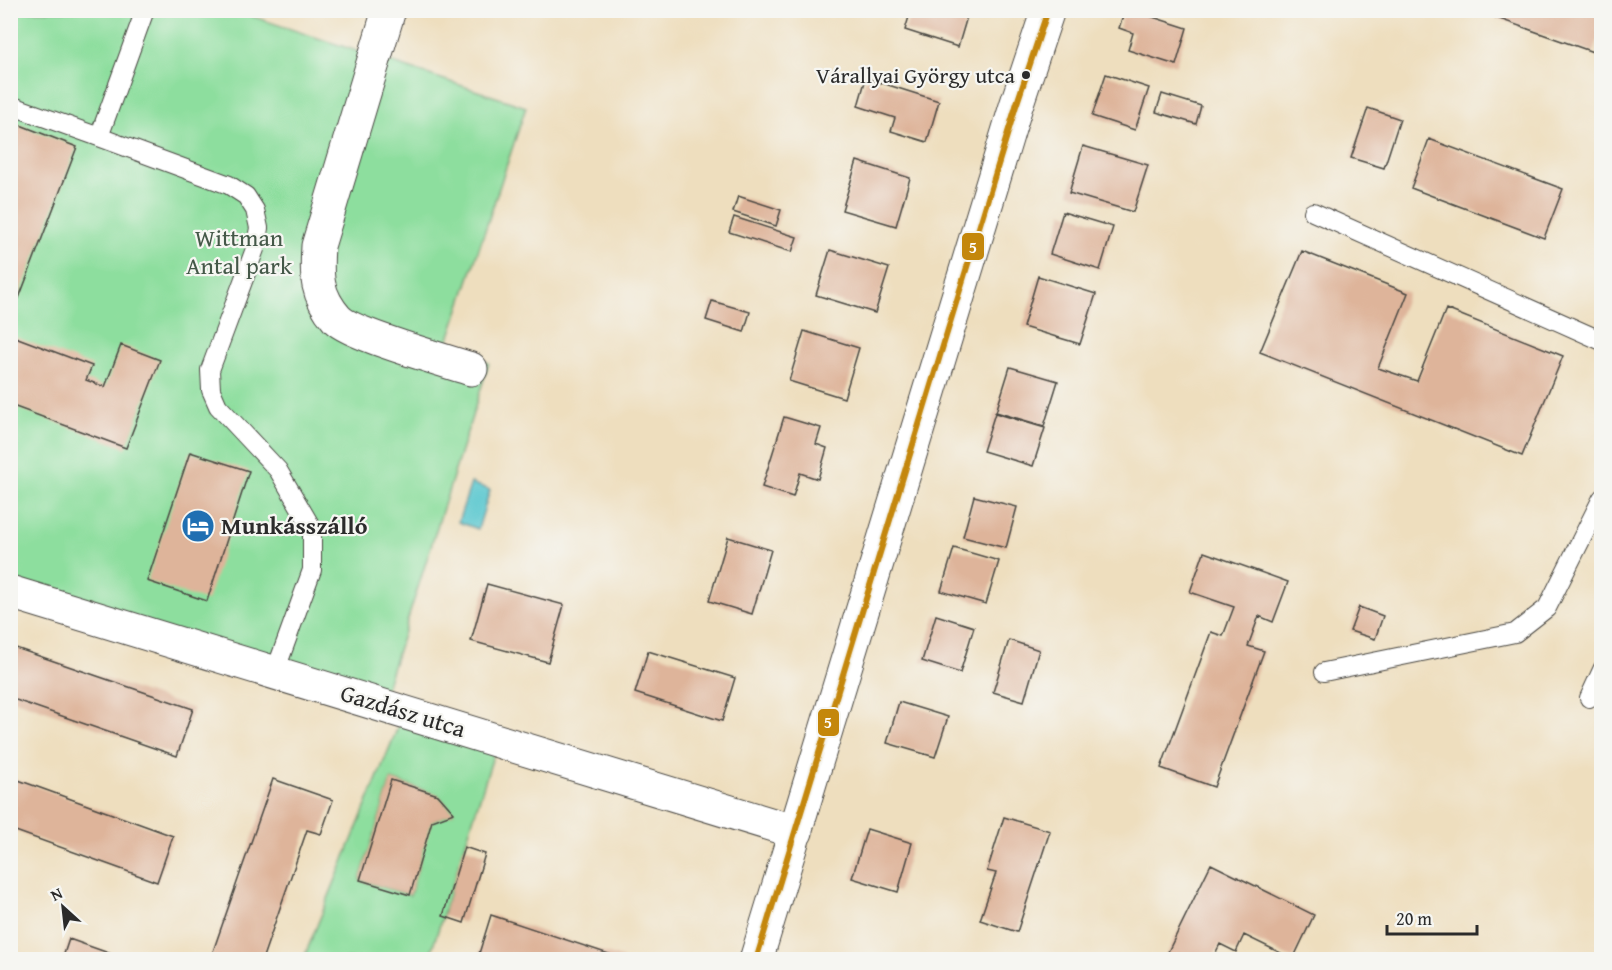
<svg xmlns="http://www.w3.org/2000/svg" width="1612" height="970" font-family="'Gentium Book Plus',serif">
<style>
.green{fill:#8dde9e;stroke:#5c8464;stroke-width:1.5;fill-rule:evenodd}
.water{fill:#5ac7cf;stroke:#42797d;stroke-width:1.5}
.building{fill:#deb49a}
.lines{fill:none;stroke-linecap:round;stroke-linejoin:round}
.service-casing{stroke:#484641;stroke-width:20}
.minor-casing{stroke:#484641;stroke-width:35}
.service{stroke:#fff;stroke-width:18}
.minor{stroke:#fff;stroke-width:33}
.bus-1-casing{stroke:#f6f6f2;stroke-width:10}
.bus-1{stroke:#c4870b;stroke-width:6}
.bus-dot{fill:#2b2b2b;stroke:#f6f6f2;stroke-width:2}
.labels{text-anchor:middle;stroke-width:4.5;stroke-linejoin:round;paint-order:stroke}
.bus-label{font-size:22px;fill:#2b2b2b;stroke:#f6f6f2;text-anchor:end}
.park-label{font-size:24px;fill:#445848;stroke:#f6f6f2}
.poi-label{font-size:24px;font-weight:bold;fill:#2b2b2b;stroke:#f6f6f2;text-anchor:start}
.street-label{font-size:24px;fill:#2b2b2b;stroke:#f6f6f2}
.line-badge{stroke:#f6f6f2;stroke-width:2}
.badge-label{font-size:16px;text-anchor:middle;font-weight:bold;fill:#fff}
</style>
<rect width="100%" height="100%" fill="#f6f6f2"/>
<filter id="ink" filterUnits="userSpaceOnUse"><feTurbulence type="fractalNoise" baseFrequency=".0167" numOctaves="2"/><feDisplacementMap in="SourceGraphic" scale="12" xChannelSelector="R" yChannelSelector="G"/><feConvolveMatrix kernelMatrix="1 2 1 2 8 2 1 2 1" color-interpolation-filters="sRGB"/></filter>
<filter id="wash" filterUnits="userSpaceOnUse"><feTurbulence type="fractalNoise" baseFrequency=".008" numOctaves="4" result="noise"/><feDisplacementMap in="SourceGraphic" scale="24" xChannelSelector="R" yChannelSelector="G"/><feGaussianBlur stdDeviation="1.35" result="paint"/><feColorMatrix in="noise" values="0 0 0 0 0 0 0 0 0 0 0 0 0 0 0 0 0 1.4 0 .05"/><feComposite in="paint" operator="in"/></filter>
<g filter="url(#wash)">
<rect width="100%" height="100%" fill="#eedebe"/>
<path class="green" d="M10 11H236L526 107 446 348 489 363 381 704 11 592Z
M400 722 495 750 429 959 303 960ZM391 780 438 795 453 813 431 821 410 895 360 880Z"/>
<path class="water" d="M471 483 490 490 478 529 458 522Z"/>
<g id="blocks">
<path class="building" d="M911 10H969L958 47 905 30Z
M1125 10H1131L1187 28 1176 65 1128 50 1133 33 1119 28Z
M1602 10V29L1593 52 1477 11Z
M1106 74 1149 88 1135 130 1092 116Z
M866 78 939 101 927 142 891 131 895 118 858 106Z
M1162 94 1201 106 1196 124 1156 112Z
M1368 108 1400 119 1384 168 1351 158Z
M10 121 77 147 19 298 10 295Z
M1429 139 1563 189 1544 238 1411 188Z
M1083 146 1148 165 1133 212 1069 193Z
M857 161 910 178 896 226 842 210Z
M738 196 781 210 776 226 733 212Z
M1063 212 1113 227 1100 270 1050 254Z
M734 217 797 237 792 252 729 232Z
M830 250 889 268 875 313 816 295Z
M1302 251 1408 293 1378 368 1417 381 1446 309 1563 356 1522 456 1260 352Z
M1038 276 1096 294 1080 344 1023 327Z
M712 301 750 312 744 332 706 320Z
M804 331 859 348 844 398 789 381Z
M10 335 92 366 86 380 105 387 121 345 160 360 126 448 10 405Z
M1010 367 1058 381 1044 426 996 412Z
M995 413 1045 428 1033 466 983 451Z
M784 417 821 428 816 444 827 448 818 479 800 473 793 497 762 487Z
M190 452 249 471 207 601 147 581Z
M974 496 1017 507 1006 548 963 537Z
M728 537 771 550 752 614 709 601Z
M954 548 999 561 986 604 941 591Z
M1204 552 1288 582 1273 622 1259 616 1248 646 1264 651 1214 787 1161 768 1211 632 1223 636 1234 607 1190 592Z
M487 584 564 605 548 662 471 641Z
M1359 607 1383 616 1375 639 1350 631Z
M936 615 974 627 960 673 922 661Z
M1009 640 1039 650 1024 701 993 692Z
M10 646 193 709 177 756 10 698Z
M648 651 735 678 722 721 635 693Z
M899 702 948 717 935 757 887 743Z
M10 777 173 836 157 882 10 829Z
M273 779 333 800 321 834 307 830 262 960H210Z
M391 780 438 795 454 813 432 821 410 895 360 880Z
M1004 817 1050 831 1017 932 980 920 996 873 987 871Z
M867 829 912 843 898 892 852 878Z
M464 847 485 854 464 923 443 916Z
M1211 864 1314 915 1293 959 1244 935 1236 952 1220 944 1212 960H1164Z
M491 915 624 959V960H477Z
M69 939 120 957V960H62Z"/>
</g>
</g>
<g filter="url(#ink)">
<use href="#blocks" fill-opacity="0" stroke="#484641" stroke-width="1.5"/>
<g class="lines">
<defs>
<path id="service" d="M145 10 99 137 229 185 246 196 255 210 259 228 255 249 210 370 211 390 218 406 278 470 312 528V570L275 672
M10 105 99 137
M1313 212 1602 341
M1324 672 1515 633 1547 608 1602 498
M1589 698 1602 670"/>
<path id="minor" d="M389 10 318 246C316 276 316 295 337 319 351 334 446 361 471 369
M10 592 796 832
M756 960 1016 106 1048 10"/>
</defs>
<use href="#service" class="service-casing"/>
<use href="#minor" class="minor-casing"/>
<use href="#service" class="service"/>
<use href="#minor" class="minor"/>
<defs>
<path id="bus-1" d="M756 960 1016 106 1048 10"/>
</defs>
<use href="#bus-1" class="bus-1-casing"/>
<use href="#bus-1" class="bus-1"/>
</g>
</g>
<defs>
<symbol id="hotel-disc" viewBox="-11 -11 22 22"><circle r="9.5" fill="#1f6fb2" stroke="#f6f6f2"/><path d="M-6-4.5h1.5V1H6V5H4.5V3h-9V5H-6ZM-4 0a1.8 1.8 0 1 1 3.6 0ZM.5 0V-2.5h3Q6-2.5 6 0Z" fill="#fff"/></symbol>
</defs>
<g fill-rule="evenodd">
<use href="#hotel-disc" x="179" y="507" width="38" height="38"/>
</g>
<circle class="bus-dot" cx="1026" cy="75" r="5"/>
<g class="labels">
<g class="bus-label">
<text x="1015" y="83">Várallyai György utca</text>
</g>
<g class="park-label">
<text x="239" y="246">Wittman<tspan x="239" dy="28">Antal park</tspan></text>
</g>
<g class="poi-label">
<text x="221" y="534">Munkásszálló</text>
</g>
<g class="street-label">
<text transform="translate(403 711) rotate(17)" y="8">Gazdász utca</text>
</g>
</g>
<g class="line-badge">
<rect x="961" y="232" width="24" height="29" rx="6" fill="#c4870b"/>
<rect x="817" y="708" width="23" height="29" rx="6" fill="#c4870b"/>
</g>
<g class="badge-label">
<text x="973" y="253">5</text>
<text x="828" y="728">5</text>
</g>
<rect width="1612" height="970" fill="none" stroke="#f6f6f2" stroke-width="36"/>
<g transform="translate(63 907) rotate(333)" stroke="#f6f6f2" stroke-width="4.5" paint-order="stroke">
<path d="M0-4.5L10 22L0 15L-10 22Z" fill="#2b2b2b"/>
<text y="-9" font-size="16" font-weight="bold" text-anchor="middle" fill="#2b2b2b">N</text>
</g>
<path d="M1387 925v9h90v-9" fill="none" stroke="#2b2b2b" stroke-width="3"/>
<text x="1396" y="925" font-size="18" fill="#2b2b2b" stroke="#f6f6f2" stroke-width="4.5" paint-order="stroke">20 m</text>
</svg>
